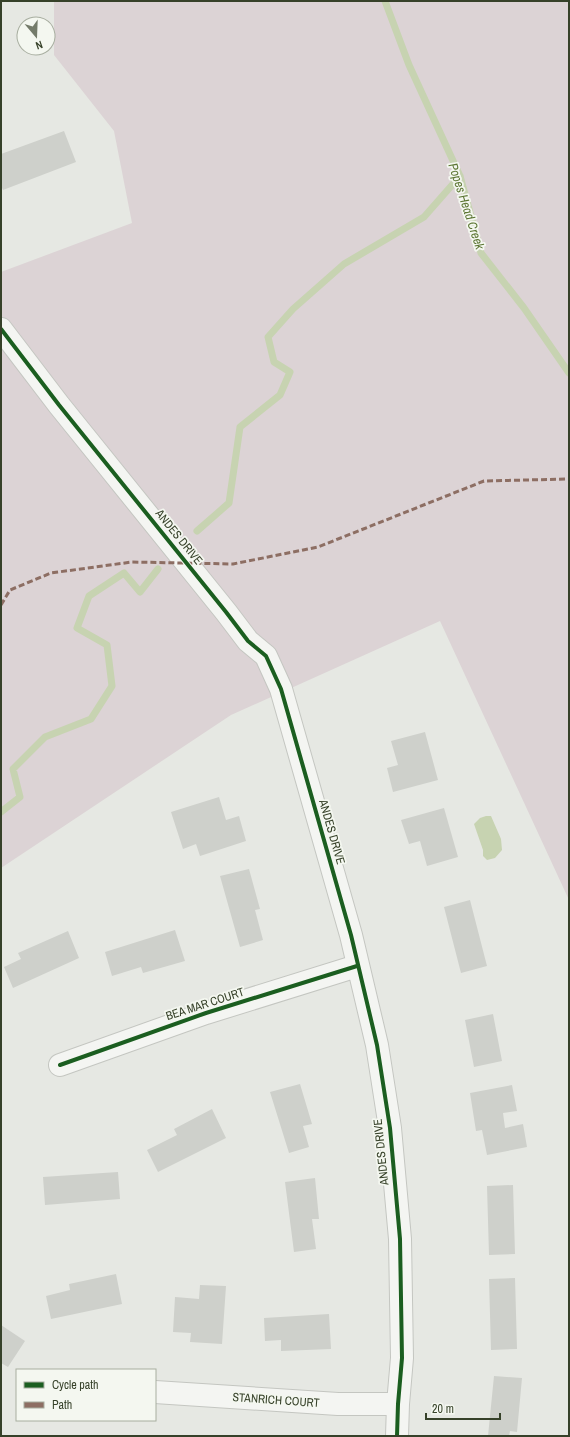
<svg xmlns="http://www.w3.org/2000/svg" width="570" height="1437" font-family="'Archivo Narrow',sans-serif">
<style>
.green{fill:#dcd3d5}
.water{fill:#c7d3b1}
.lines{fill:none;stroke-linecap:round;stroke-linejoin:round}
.stream{stroke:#c7d3b1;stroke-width:7}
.building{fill:#ced0cb}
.minor-casing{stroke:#c4c6c1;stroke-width:24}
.minor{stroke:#f4f5f2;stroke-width:22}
.quiet{stroke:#8d6e63;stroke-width:3;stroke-dasharray:6 3;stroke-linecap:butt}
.cycleway-casing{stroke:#f4f7f0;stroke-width:6}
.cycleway{stroke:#1b5e20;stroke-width:4}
.labels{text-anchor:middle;stroke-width:3.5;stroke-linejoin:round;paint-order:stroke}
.street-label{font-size:12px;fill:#364129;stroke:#f4f7f0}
.water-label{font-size:13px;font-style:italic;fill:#5c7633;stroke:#f4f7f0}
</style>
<rect width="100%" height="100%" fill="#e6e8e3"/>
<path class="green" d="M54 1H569V900L440 621 231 715 1 868V272L132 223 114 131 54 55Z"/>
<path class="water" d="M486 816H491L501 839 502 850 495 858 487 860 483 856V850L474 824 480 818Z"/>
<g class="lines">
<path class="stream" d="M385 1 409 65 460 176 481 253 524 308 569 373
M197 531 229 503 240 427 280 395 290 372 274 362 268 337 293 309 344 264 424 217 460 176
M1 812 20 797 13 769 45 737 91 719 112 686 107 645 77 628 89 596 124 573 140 592 158 569"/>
</g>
<path class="building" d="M64 131 76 162 3 190 1 186V154Z
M425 732 438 780 393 792 387 768 398 765 391 741Z
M219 797 226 820 239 816 246 841 200 856 196 844 183 849 171 812Z
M444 808 458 857 427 866 420 841 409 844 401 820Z
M249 869 260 909 255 910 263 940 240 947 220 876Z
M470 900 487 966 461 973 444 907Z
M175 930 185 961 143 973 141 967 112 976 105 952Z
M68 931 79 958 13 988 4 967 21 959 18 953Z
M493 1014 502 1061 474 1067 465 1020Z
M300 1084 312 1124 303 1126 309 1147 289 1153 270 1092Z
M512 1085 517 1111 503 1113 505 1128 523 1124 527 1147 487 1155 482 1130 476 1131 470 1093Z
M212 1109 226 1138 158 1172 147 1150 177 1135 174 1129Z
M118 1172 120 1199 45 1205 43 1177Z
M315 1178 319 1219H312L316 1249 294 1252 285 1182Z
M513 1185 515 1254 489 1255 487 1186Z
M116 1274 122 1304 51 1319 46 1296 70 1290 69 1284Z
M515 1278 517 1349 491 1350 489 1279Z
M200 1285 226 1286 222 1344 190 1342 191 1333 173 1332 175 1297 199 1299Z
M329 1314 331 1349 281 1351V1340L265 1341 264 1318Z
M1 1325 25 1341 8 1367 1 1363Z
M494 1376 522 1378 517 1432 510 1431 509 1436H488Z"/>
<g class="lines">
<defs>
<path id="minor" d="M1 329 59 405 226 612 248 641 266 656 281 689 351 935 377 1045 390 1128 400 1239 402 1358 398 1404 397 1436
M60 1065 206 1013 357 966
M155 1392 338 1404H398"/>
</defs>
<use href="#minor" class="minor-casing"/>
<use href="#minor" class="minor"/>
<path class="quiet" d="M1 605 10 590 51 573 132 562 233 564 318 547 484 481 569 479"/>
<defs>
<path id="cycleway" d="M1 329 59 405 226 612 248 641 266 656 281 689 351 935 377 1045 390 1128 400 1239 402 1358 398 1404 397 1436
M60 1065 206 1013 357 966"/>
</defs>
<use href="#cycleway" class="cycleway-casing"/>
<use href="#cycleway" class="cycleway"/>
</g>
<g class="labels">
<g class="street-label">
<text transform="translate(179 537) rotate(51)" y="4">ANDES DRIVE</text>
<text transform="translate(332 832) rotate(74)" y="4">ANDES DRIVE</text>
<text transform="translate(205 1004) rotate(-18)" y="4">BEA MAR COURT</text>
<text transform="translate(381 1152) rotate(-96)" y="4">ANDES DRIVE</text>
<text transform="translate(276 1400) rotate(4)" y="4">STANRICH COURT</text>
</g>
<g class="water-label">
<text transform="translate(467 206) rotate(72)" y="5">Popes Head Creek</text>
</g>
</g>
<rect width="570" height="1437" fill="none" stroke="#364129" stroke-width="4"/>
<rect x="16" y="1369" width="140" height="52" fill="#f4f7f0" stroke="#a8aea0"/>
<rect x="24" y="1382" width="20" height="6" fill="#1b5e20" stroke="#a8aea0"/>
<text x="52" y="1389" font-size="12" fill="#364129">Cycle path</text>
<rect x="24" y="1402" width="20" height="6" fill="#8d6e63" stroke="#a8aea0"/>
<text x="52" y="1409" font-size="12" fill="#364129">Path</text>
<g transform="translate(36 36) rotate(161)"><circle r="19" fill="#f4f7f0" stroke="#a8aea0"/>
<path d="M0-3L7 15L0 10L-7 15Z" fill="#747b6a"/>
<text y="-6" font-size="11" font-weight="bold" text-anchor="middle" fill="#364129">N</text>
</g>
<path d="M426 1413v6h74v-6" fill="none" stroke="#364129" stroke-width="2"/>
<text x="432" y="1413" font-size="12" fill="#364129" stroke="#f4f7f0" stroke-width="3" paint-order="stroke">20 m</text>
</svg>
